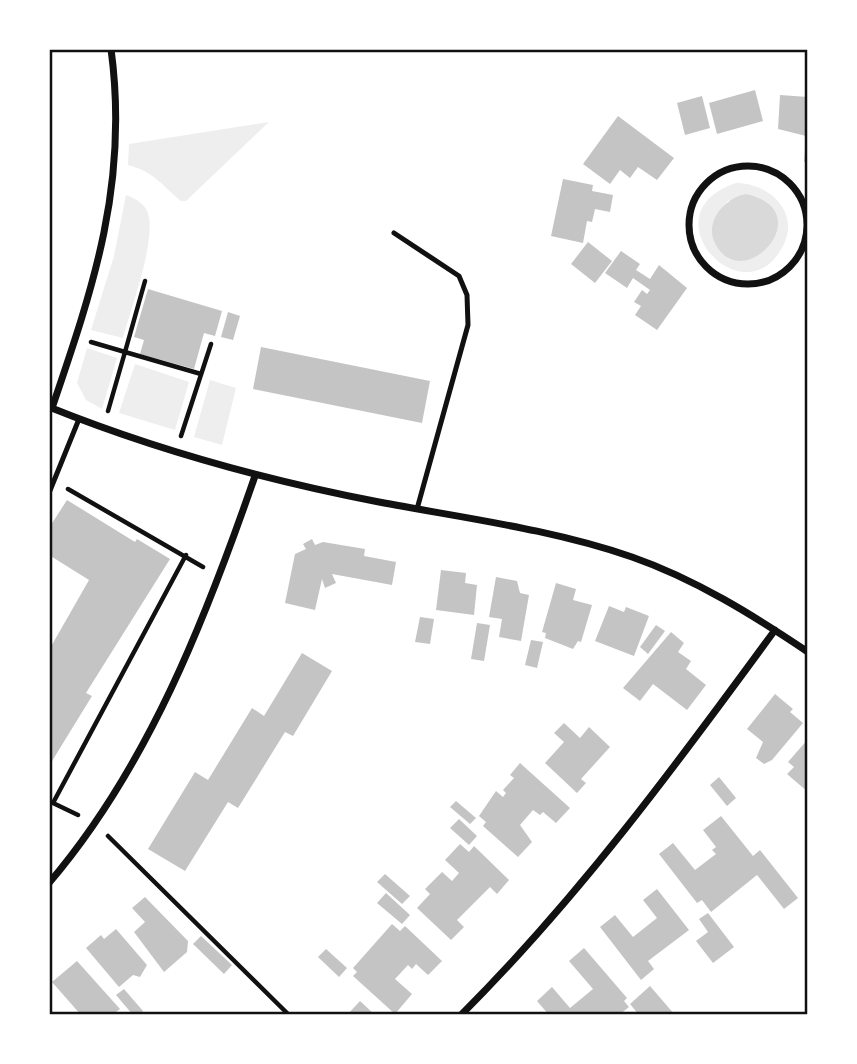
<svg xmlns="http://www.w3.org/2000/svg" width="857" height="1064" font-family="'IBM Plex Serif',serif">
<style>
.green{fill:#eee;fill-rule:evenodd}
.water{fill:#d9d9d9}
.building{fill:#c4c4c4}
.lines{fill:none;stroke-linecap:round;stroke-linejoin:round}
.path{stroke:#111;stroke-width:4.5}
.service{stroke:#111;stroke-width:5}
.minor{stroke:#111;stroke-width:7}
.neatline{fill:none;stroke:#111;stroke-width:2.5}
</style>
<rect width="100%" height="100%" fill="#fff"/>
<path class="green" d="M269 122 186 201H181C163 186 153 171 128 165L129 144Z
M736 183C768 183 801 211 783 246 745 321 644 214 736 183ZM729 200V259C710 237 706 222 729 200Z
M126 195C137 199 147 205 149 217 154 247 131 308 123 338L91 330 114 256Z
M87 348 117 358 102 409 86 400 77 383Z
M135 364 189 382 175 430 119 413Z
M210 380 236 388 222 445 194 437Z"/>
<path class="water" d="M746 194C823 211 740 300 714 241 705 219 727 197 746 194Z"/>
<path class="building" d="M755 90 763 121 717 134 709 103Z
M780 95 808 97V162H804L806 136 778 129Z
M702 96 710 128 685 135 677 103Z
M618 116 674 158 657 180 638 167 630 178 620 170 610 184 583 164Z
M563 179 593 185 592 191 613 195 610 212 595 209 592 222 587 221 583 243 551 236Z
M588 242 612 261 595 283 571 264Z
M621 251 640 264 636 270 650 279 659 265 687 288 657 330 635 315 641 306 634 302 642 290 647 294 650 290 633 278 627 288 605 273Z
M148 289 222 311 215 336 204 333 194 369 140 354 144 340 134 337Z
M228 312 240 316 233 340 221 337Z
M261 347 430 381 422 423 253 389Z
M67 500 135 542 137 539 170 559 86 693 92 696 49 766V650L89 580 49 555V528Z
M312 539 315 545 323 542 365 549 364 556 396 562 392 585 332 574 336 583 325 588 322 579 315 610 285 603 295 554 306 549 303 544Z
M441 570 466 573 465 583 477 585 474 615 436 610Z
M496 577 517 581 520 593 529 595 521 641 499 637 502 619 489 617Z
M556 583 576 589 573 600 592 605 581 642 578 641 573 649 545 638 546 633 542 632Z
M609 606 624 612 626 607 649 616 634 656 595 641Z
M420 617 434 619 430 644 415 642Z
M477 623 490 625 484 661 471 659Z
M656 625 665 631 648 654 640 647Z
M671 632 684 643 678 652 691 661 686 669 706 685 687 710 653 684 640 701 623 688Z
M531 640 543 642 537 668 525 665Z
M302 653 332 671 293 736 285 732 238 808 228 802 185 871 148 849 195 772 208 780 252 708 264 716Z
M775 694 793 709 790 712 803 723 772 760 764 764 756 758 763 742 747 729Z
M564 723 580 738 589 727 610 747 581 779 586 783 577 793 545 763 564 742 554 733Z
M808 739V792L787 774 794 767 788 762Z
M520 763 570 808 556 823 543 812 540 815 533 810 520 825 532 842 518 857 483 826 486 822 479 816 496 791 503 797 506 793 503 790 514 778 510 775Z
M719 777 736 798 727 806 710 785Z
M456 801 476 818 470 824 450 807Z
M721 816 753 856 760 850 798 898 784 909 757 875 711 912 702 900 697 903 659 854 673 843 695 870 716 854 712 850 716 847 703 830Z
M459 819 477 836 469 845 450 828Z
M460 844 469 852 474 846 509 880 497 894 490 887 457 920 464 927 451 940 417 908 430 894 425 889 442 872 452 881 459 873 445 860Z
M385 874 410 896 402 904 377 882Z
M657 889 689 930 648 961 654 969 641 980 600 927 615 915 633 937 657 918 643 900Z
M386 893 410 915 402 924 377 903Z
M145 897 188 941 187 952 164 972 134 932 145 922 132 908Z
M708 913 734 947 713 963 696 941 708 932 699 919Z
M392 924 400 931 405 926 442 961 428 975 416 964 412 969 408 965 395 979 412 994 395 1014 353 976 357 972 353 968Z
M116 929 147 965 140 977 133 975 119 987 86 948 101 935 104 939Z
M201 936 232 965 224 974 193 944Z
M584 948 627 998 624 1001 629 1007 619 1015H549L537 1001 552 987 570 1008 593 989 569 961Z
M326 949 347 968 339 977 318 957Z
M77 961 120 1009 112 1015H81L52 982Z
M650 986 675 1015H639L630 1004Z
M124 989 143 1011 138 1015H133L116 995Z
M360 1001 375 1015H347Z"/>
<g class="lines">
<path class="path" d="M145 281 125 352 201 374
M91 342 125 352 108 411
M181 436 211 344
M68 489 203 567
M78 815 53 803 186 555
M108 836 289 1015"/>
<path class="service" d="M394 233 459 276 467 295 468 325 417 509
M49 493 79 419"/>
<path class="minor" d="M689 225a59 59 0 1 1 118 0a59 59 0 1 1-118 0Z
M49 407C156 450 265 480 379 502 463 518 551 529 632 557 695 579 753 615 808 652
M52 408C94 285 129 182 111 49
M49 883C148 767 206 618 255 476
M461 1015C579 897 677 764 775 630"/>
</g>
<rect width="857" height="1064" fill="none" stroke="#ffffff" stroke-width="102"/>
<rect x="51" y="51" width="755" height="962" class="neatline"/>
</svg>
